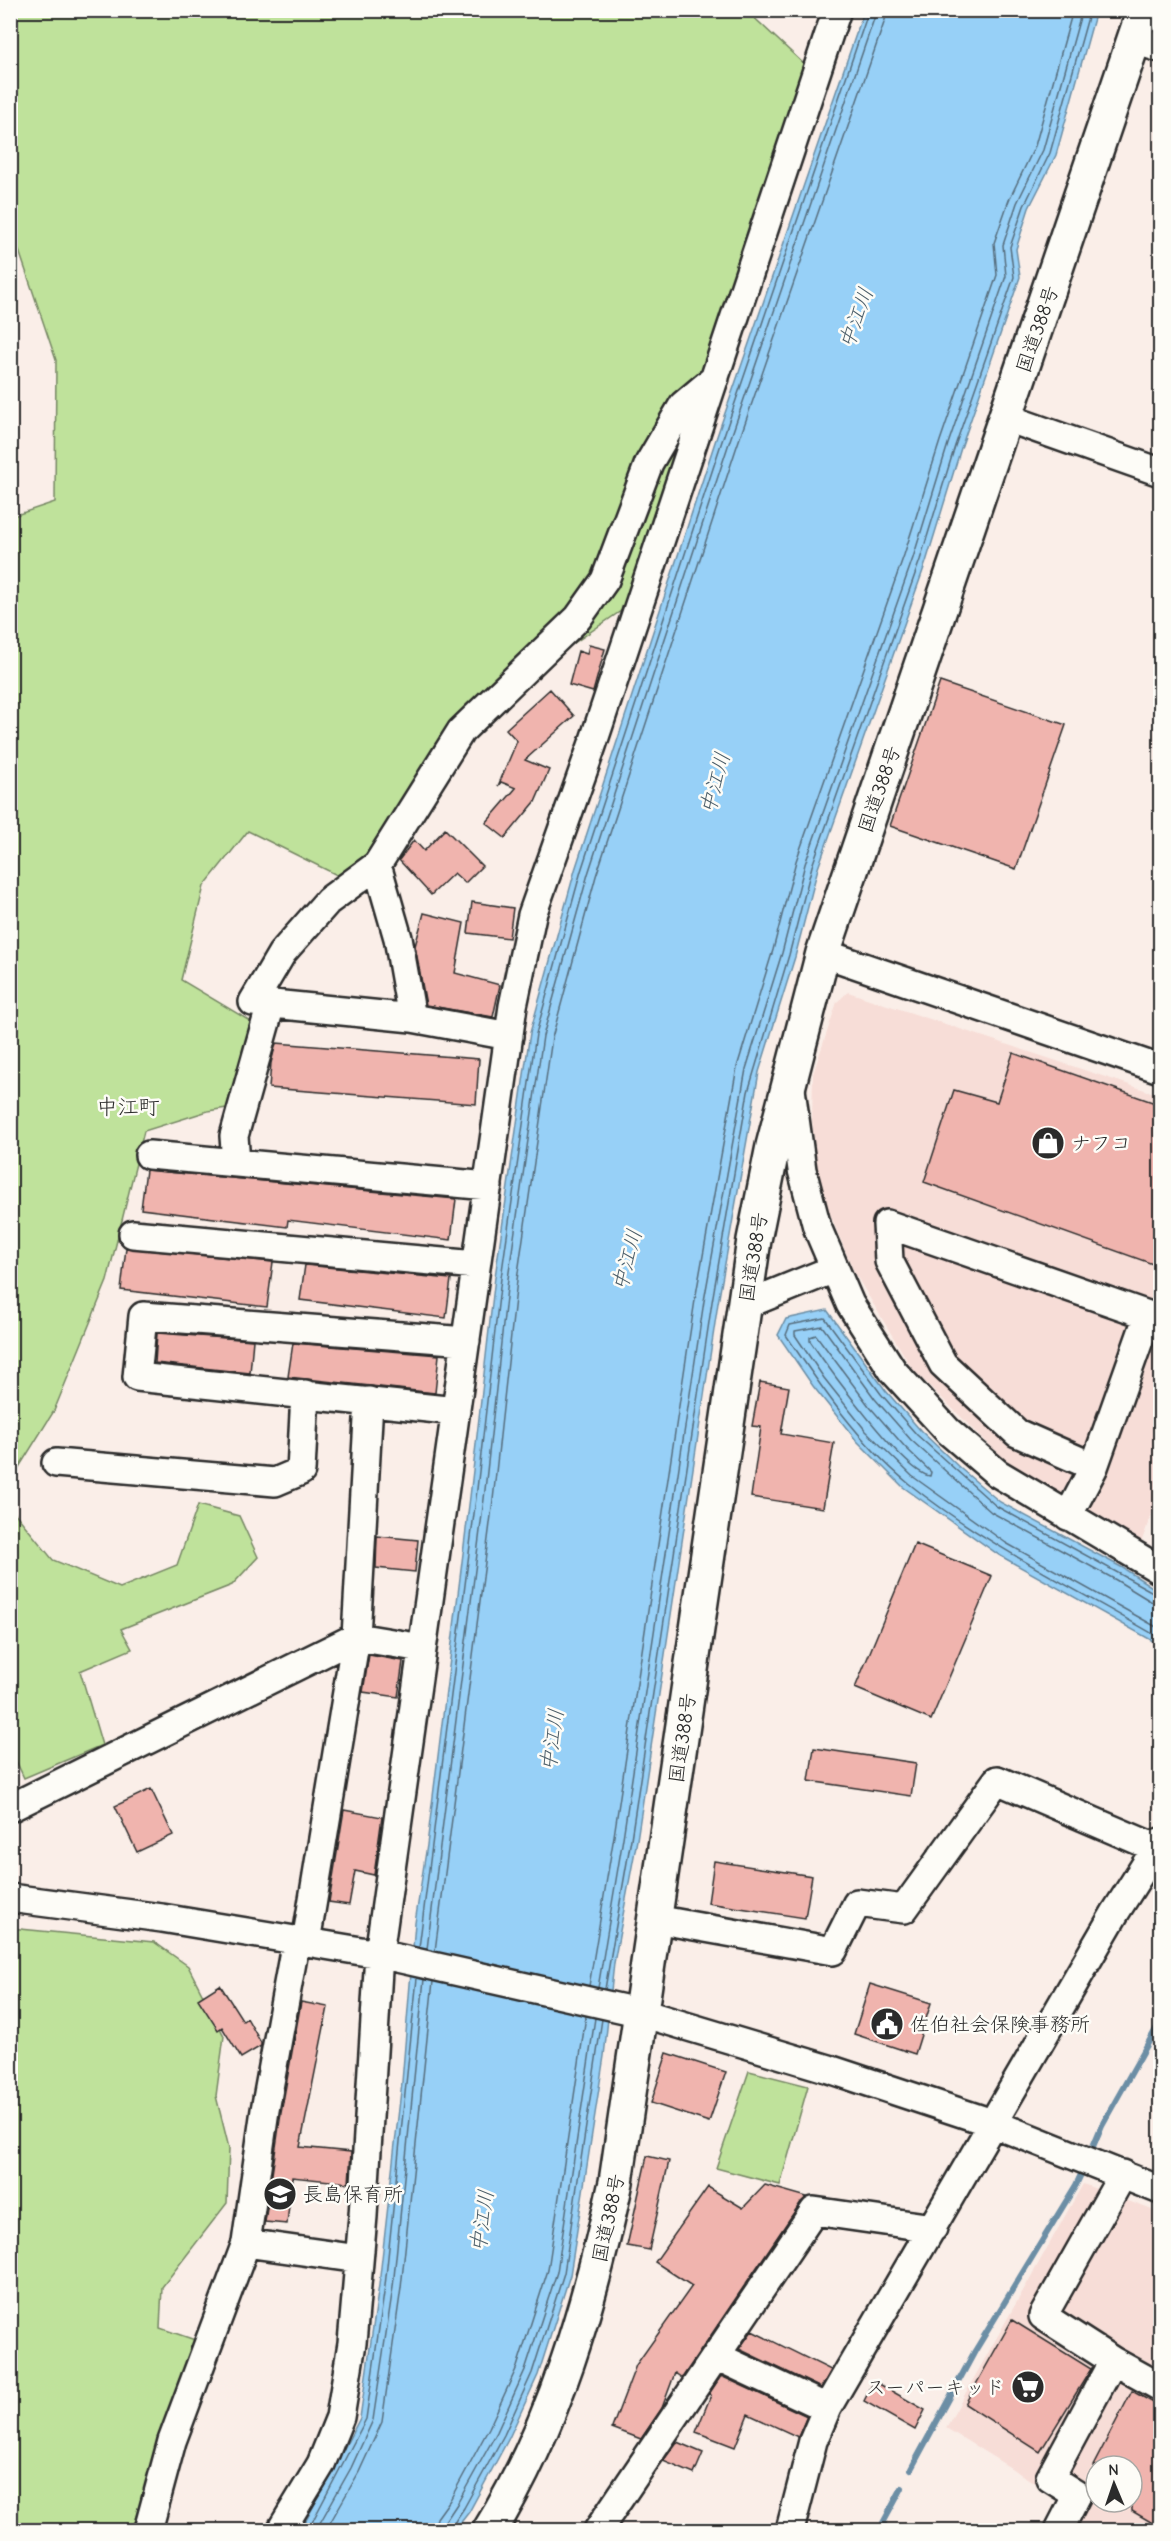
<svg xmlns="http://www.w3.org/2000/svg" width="1171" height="2541" font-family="'Comic Neue','Klee One',sans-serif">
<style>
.built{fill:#f7ddd7;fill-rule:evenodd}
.green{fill:#bfe29b;stroke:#758663;stroke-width:1.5}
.water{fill:#97d0f7;stroke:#6c8ea5;stroke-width:1.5}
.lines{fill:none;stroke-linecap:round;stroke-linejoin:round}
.shore{stroke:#566d7d;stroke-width:1.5}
.stream{stroke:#6c8ea5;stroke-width:6}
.building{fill:#f0b4ae;stroke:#2b2b2b;stroke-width:1.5}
.minor-casing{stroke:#2b2b2b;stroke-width:32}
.highway-casing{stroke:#2b2b2b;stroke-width:38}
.minor{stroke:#fdfcf7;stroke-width:27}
.highway{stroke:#fdfcf7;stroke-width:33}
.labels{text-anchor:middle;stroke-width:5;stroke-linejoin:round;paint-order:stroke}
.street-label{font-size:20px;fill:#2b2b2b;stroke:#fdfcf7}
.poi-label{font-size:20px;fill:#2b2b2b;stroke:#fdfcf7;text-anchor:start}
.water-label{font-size:21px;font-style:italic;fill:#4b5d68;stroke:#fdfcf7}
.neighbourhood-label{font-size:21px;fill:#2b2b2b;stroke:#fdfcf7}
</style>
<rect width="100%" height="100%" fill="#faeee8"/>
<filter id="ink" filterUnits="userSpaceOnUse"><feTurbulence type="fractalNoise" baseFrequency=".0167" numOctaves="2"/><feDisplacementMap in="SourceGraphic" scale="12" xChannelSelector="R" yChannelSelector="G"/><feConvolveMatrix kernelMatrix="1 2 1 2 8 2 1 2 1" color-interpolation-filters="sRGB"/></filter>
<g filter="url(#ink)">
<path class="built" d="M848 992 1160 1095V1490L1141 1543 1007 1462 913 1370 854 1272 818 1185 812 1119 813 1074 837 1002Z
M1083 2184 1160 2213V2530H1052L1069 2504 946 2428ZM1096 2466H1132V2502H1096Z"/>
<path class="green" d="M12 11H747L805 65 631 604 456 724 351 882 248 831 204 886 181 980 260 1027 239 1106 208 1111 144 1131 107 1281 54 1411 16 1472 14 1512 53 1560 120 1588 177 1565 198 1505 239 1516 258 1557 232 1585 121 1629 132 1649 80 1671 102 1745 24 1778 11 1750 10 517 55 502 56 360 11 227 13 133Z
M10 1928 154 1942 188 1966 224 2036 216 2096 229 2148 227 2203 162 2287 160 2328 201 2342 131 2530H11Z
M749 2071 808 2086 780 2185 716 2168Z"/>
<path class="water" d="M864 11H1096L1056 155 1029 208 1016 249 1020 277 961 448 926 562 818 868 795 957 759 1072 718 1303 637 1840 614 1963 604 2056 570 2275 538 2375 509 2438 469 2512 455 2530H301L360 2418 379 2285 402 2082 415 1923 427 1845 470 1497 495 1277 530 1033 575 870 715 442Z
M827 1310 886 1391 921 1431 961 1469 1000 1502 1123 1568 1160 1592V1645L999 1555 903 1487 856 1440 813 1386 778 1335 786 1319Z"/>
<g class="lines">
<path class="shore" d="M816 1335 869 1406 905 1447 931 1472 930 1476C904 1473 827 1366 810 1341V1337Z
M1160 1596 996 1506 917 1435 881 1394 825 1318 790 1325 786 1335C821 1387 859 1443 908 1483 985 1545 1075 1588 1160 1638
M1160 1604 1152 1602 1116 1580 991 1512 911 1440 875 1399 822 1326 795 1331V1335L824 1378 866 1431 912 1476 1006 1543 1160 1629
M419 1948 476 1498 501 1278 536 1034 581 871 721 444 869 10
M427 1949 484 1499 508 1279 543 1036 588 874 728 446 877 10
M435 1951 493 1500 517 1280 552 1038 596 876 736 449 885 20 886 10
M589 1986 614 1836 695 1300 737 1067 773 950 796 861 904 555 940 441 997 275 994 243 1009 200 1035 146 1073 10
M598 1988 623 1838 704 1301 746 1069 782 953 805 864 913 558 948 444 1006 276 1003 245 1017 203 1043 150 1082 10
M605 1989 631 1839 712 1302 748 1092 789 955 812 866 920 560 955 446 1014 277 1010 247 1024 206 1050 153 1090 10
M308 2530 366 2419 385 2286 417 1978
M316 2530 351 2468 373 2420 393 2287 424 1979
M326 2530 359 2472 382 2422 401 2288 433 1981
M434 2530 437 2518 450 2500 489 2428 517 2367 548 2270 586 2016
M443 2530 445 2522 457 2504 497 2432 525 2370 557 2272 595 2018
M451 2530 452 2526 464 2508 504 2435 532 2373 564 2273 602 2019"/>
<path class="stream" d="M1089 2156 1102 2125 1160 2022
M911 2469 975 2351 1076 2185 1084 2168
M888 2530 883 2523 902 2488"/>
</g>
<path class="building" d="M589 645 605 649 593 692 569 685 578 651 587 654Z
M940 682 1066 725 1016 869 890 826Z
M550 689 574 716 525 760 549 770 535 802 505 838 486 823 516 788 501 782 498 786 517 741 506 729Z
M445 829 482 866 465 883 454 873 431 895 399 860 414 840 424 851Z
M472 902 513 908 509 938 468 933Z
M424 913 464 923 455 973 500 985 493 1017 426 1005 415 946Z
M276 1043 479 1059 476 1104 269 1088 271 1063Z
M1013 1053 1161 1105V1267L924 1182 954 1090 997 1102Z
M146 1170 456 1199 451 1240 288 1220 287 1227 141 1209Z
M126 1248 273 1262 267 1307 121 1290Z
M305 1265 451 1279 446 1318 300 1300Z
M157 1333 253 1340 250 1373 155 1363Z
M293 1343 439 1355 435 1393 288 1377Z
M760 1382 789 1387 781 1434 834 1443 823 1508 751 1497 761 1427 752 1426Z
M377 1536 418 1540 415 1572 376 1568Z
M915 1544 992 1576 931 1720 855 1688Z
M369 1655 403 1661 398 1697 363 1692Z
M814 1748 916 1763 911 1796 809 1781Z
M151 1789 173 1835 137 1852 115 1806Z
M344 1810 382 1817 374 1875 355 1871 349 1905 329 1902Z
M714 1861 812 1876 805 1918 708 1903Z
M870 1984 931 2003 915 2054 854 2034Z
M220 1985 243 2021 247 2018 261 2043V2046L241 2058 222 2027 218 2030 198 1999Z
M301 2002 328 2007 300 2147 351 2152 349 2183 292 2177 287 2224 265 2222 281 2113Z
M667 2053 726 2072 709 2122 651 2103Z
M647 2156 669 2161 649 2250 627 2246Z
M765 2185 807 2197 801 2202 682 2378 675 2373 662 2408 641 2439 612 2428 636 2365 692 2286 655 2262 708 2187 743 2208Z
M1012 2320 1091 2369 1040 2452 965 2404Z
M752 2331 831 2370 821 2388 739 2349Z
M721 2376 807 2416 798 2437 748 2414 735 2447 696 2432 711 2395 709 2394Z
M874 2381 925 2410 915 2430 864 2401Z
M1132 2391 1161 2407V2528L1132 2511V2466H1093Z
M677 2442 703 2453 694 2474 663 2461Z"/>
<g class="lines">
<defs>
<path id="minor" d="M1134 40 1160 48
M1007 418 1160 472
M377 865 398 938 412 1018
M823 953 1160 1069
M509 1036 412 1018 253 1002 282 953 328 901 377 865 461 731 578 618 605 580 649 463 683 405 715 378
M791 1089 802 1170 817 1227 850 1304 893 1371 948 1431 997 1473 1160 1570
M149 1155 488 1186
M236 1163 234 1136 271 1004
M133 1234 476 1265
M745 1305 834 1269
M456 1411 137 1377 143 1316 466 1341
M56 1463 275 1482 301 1471 305 1394
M1068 1516 1094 1467 1017 1433 943 1364 889 1261 887 1224 1148 1315 1094 1467
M10 1808 356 1637 422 1648
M10 1898 162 1918 379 1954 642 2013 829 2069 992 2123 1160 2190
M655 1919 833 1951 857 1903 904 1909 997 1780 1156 1848
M306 1942 356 1637 369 1401
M246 2243 359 2259
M716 2356 827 2408
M1113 2361 1160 2387
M148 2530 172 2441 246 2243 265 2110 296 1940
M281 2530 321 2464 340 2417 352 2343 363 2216 379 1954 513 1006 532 915 592 746 837 10
M598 2530 814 2211 933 2228
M790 2530 813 2441 827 2408 1115 1913 1160 1842
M1059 2530 1077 2495 1050 2478 1113 2361 1043 2316 1123 2174"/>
<path id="highway" d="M490 2530C555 2424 590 2303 616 2182L754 1240 773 1146 823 953 1144 10"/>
</defs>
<use href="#minor" class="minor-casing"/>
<use href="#highway" class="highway-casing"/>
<use href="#minor" class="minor"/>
<use href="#highway" class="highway"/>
</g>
</g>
<defs>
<symbol id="shop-disc" viewBox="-11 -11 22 22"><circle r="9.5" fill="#2b2b2b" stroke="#fdfcf7"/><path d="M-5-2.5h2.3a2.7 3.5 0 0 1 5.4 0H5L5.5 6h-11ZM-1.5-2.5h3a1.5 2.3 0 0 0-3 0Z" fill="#fff"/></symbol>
<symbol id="civic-disc" viewBox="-11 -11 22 22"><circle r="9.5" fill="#2b2b2b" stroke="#fdfcf7"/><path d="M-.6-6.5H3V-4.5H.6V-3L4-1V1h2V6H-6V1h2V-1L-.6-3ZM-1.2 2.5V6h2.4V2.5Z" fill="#fff"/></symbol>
<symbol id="school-disc" viewBox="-11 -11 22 22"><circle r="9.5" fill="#2b2b2b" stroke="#fdfcf7"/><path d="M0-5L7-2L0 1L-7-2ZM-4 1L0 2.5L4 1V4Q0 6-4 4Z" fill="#fff"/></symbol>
<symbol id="supermarket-disc" viewBox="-11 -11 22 22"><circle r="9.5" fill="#2b2b2b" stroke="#fdfcf7"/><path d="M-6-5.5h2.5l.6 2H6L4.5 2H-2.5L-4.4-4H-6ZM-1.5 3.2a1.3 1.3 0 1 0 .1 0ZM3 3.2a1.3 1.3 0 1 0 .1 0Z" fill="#fff"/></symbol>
</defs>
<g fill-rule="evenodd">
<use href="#shop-disc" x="1029" y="1124" width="38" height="38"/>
<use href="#civic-disc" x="868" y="2005" width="38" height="38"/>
<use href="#school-disc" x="261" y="2175" width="38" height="38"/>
<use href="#supermarket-disc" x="1009" y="2368" width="38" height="38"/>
</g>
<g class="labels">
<g class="street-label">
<text transform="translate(1037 329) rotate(-71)" y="7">国道388号</text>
<text transform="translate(879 789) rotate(-71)" y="7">国道388号</text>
<text transform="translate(753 1257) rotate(-81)" y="7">国道388号</text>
<text transform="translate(682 1738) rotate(-82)" y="7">国道388号</text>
<text transform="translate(608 2218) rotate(-78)" y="7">国道388号</text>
</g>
<g class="poi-label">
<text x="1071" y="1150">ナフコ</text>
<text x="910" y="2031">佐伯社会保険事務所</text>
<text x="303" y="2201">長島保育所</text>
<text x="1005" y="2394" text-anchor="end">スーパーキッド</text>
</g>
<g class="water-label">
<text transform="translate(856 318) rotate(-70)" y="7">中江川</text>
<text transform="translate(715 783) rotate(-75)" y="7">中江川</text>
<text transform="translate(627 1260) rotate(-75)" y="7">中江川</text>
<text transform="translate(552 1740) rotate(-82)" y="7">中江川</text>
<text transform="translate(482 2221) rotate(-82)" y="7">中江川</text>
</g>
<g class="neighbourhood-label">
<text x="128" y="1114">中江町</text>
</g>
</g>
<rect width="1171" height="2541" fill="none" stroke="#fdfcf7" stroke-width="36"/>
<rect x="18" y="18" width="1135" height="2505" fill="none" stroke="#2b2b2b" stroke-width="2" filter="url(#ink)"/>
<g transform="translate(1114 2484) rotate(358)"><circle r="28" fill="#fdfcf7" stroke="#a9a8a5" stroke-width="1.5"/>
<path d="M0-4.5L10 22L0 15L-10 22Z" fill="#2b2b2b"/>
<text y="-9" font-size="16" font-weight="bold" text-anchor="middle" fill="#2b2b2b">N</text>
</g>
</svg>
